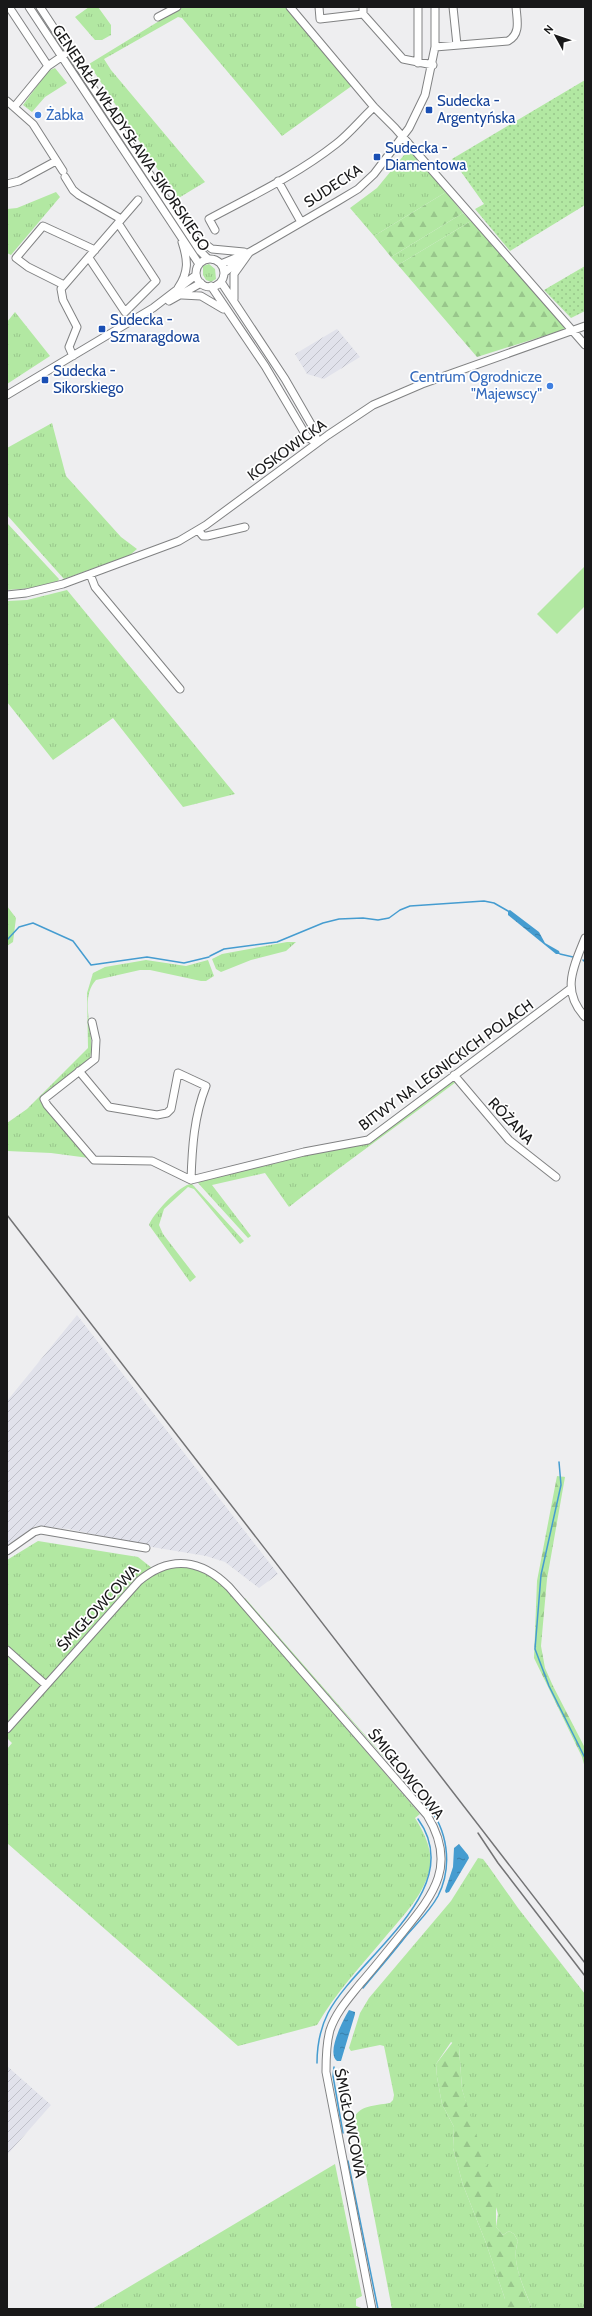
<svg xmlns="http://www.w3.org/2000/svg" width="592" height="2316" font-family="Cabin,sans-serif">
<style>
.industrial{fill:url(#industrial-furrows)}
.grass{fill:url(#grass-tufts)}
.forest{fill:url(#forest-firs)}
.park{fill:url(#park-dots)}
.pitch{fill:#b2e8a2}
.water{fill:url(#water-ripples)}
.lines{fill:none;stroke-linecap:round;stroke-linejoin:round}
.stream{stroke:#459cd0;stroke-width:1.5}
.minor-casing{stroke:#818283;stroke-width:9}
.minor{stroke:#fff;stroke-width:7}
.rail{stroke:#737375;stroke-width:1.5}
.transit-dot{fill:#1a4fb4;stroke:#fff;stroke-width:1.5}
.shop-dot{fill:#3f7fe0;stroke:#fff;stroke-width:1.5}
.labels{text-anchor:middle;stroke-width:3.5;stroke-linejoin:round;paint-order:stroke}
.transit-label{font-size:15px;fill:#164399;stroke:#fff;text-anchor:start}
.shop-label{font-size:15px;fill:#366cbe;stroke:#fff;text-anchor:start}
.street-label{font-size:15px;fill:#181819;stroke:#fff}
</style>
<defs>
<pattern id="industrial-furrows" width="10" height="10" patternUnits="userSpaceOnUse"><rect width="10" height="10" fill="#e1e2eb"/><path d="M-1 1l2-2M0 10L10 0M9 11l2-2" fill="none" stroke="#c0c1c9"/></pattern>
<pattern id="grass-tufts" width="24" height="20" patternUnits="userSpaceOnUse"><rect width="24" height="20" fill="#b2e8a2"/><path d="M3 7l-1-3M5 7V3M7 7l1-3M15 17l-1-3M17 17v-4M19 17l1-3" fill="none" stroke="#98c68b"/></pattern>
<pattern id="forest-firs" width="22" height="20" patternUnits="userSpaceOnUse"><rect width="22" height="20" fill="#b2e8a2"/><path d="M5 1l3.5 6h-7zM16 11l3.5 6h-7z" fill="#98c68b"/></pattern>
<pattern id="park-dots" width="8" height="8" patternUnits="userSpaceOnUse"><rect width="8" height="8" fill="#b2e8a2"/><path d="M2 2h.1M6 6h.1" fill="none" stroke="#98c68b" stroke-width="1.8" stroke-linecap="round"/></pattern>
<pattern id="water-ripples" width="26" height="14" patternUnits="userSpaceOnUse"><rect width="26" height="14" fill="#459cd0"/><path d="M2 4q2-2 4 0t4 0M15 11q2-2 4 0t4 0" fill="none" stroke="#397ea8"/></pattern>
</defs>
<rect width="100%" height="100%" fill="#eeeef0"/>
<path class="industrial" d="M337 329 360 357 324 379 307 374 295 354Z
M77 1315 278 1574 259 1588 225 1562 206 1556 152 1547 69 1529 36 1526 7 1545V1401Z
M7 2066 51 2105 7 2155Z"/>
<path class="grass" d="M89 7H98L111 25V35L102 40H95L75 17Z
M182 7H286L353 85 282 136 182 18 178 17 104 59 111 70 205 182 177 199 89 64Z
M55 68 67 83 45 97 32 112 23 105 48 71Z
M409 149 446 192 374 236 350 208 377 188Z
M56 192 60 197 11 255 7 253V209L17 208Z
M463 213 471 221 398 265 391 257Z
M209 264 215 269 216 279 211 282 206 280 203 275V266Z
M15 312 50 356 7 384V322Z
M52 423 66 476 121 537 137 549 130 555 64 579 7 515V448Z
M7 523 59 579 58 581 32 588 7 590Z
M67 590 235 794 183 807 113 718 53 760 7 702V601L27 600Z
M7 906 16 918 13 942 7 946Z
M287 942H296L286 951 251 960 221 972 216 969 212 959 222 954Z
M146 960 186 966 208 960 214 976 206 981H201L150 970H140L96 980C78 999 96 1035 90 1058L40 1101 89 1158 51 1153 7 1151V1123L27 1109 88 1048 87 993 93 973 105 967Z
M454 1080 456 1082C400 1124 343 1164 289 1207L265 1173 212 1185 251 1236 248 1238 198 1183 199 1181 277 1163 302 1155 363 1145 397 1123Z
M192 1184 244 1241 240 1244 194 1189 188 1187 164 1209 159 1225 163 1234 196 1277 190 1282 149 1225C152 1215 181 1183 192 1184Z
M38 1541 138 1557 157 1572C185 1562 199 1568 222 1584L420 1814 415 1818C424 1832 433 1851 430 1867 425 1894 403 1916 386 1936 362 1965 336 1992 317 2025L238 2046 7 1843V1749L12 1743 7 1738V1560Z
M245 1598 413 1790 243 1599Z
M478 1858 483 1859 489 1867 518 1908 585 1994V2309H532C525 2288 510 2263 518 2241L514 2234 509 2231 503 2235 496 2227 498 2214 462 2089 459 2047 451 2042 436 2064 437 2077 442 2104 454 2127 453 2148 463 2185 486 2243 505 2299V2309H392L355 2117C359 2105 380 2105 390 2103L393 2100 394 2095 384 2046 380 2045 351 2051 349 2048 360 2013 369 1998 451 1901Z
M335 2164 362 2296 356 2299V2306L364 2309H92Z"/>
<path class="forest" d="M446 192 463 213 391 257 374 236Z
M471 221 566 329 477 357 398 265Z
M557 1476 565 1477 547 1579 541 1646 545 1668 553 1686 585 1748V1768L582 1757 534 1658 537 1581Z
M456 2038 459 2047 462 2089 496 2196V2227L503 2235 509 2231 514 2234 518 2241C510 2262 525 2289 532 2309H505V2299L486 2243 463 2185 453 2148 454 2127 442 2104 437 2077 436 2064Z"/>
<path class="park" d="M585 80V205L510 251 475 209 484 204 452 159Z
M585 266V311L571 318 544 290Z"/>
<path class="pitch" d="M584 567 585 606 557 634 537 614Z"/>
<path class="water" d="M510 910 539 932 545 943 559 951 560 954H556L508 915V911Z
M459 1844 468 1855 469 1858 449 1892 446 1893 445 1891 453 1867 454 1848Z
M349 2010 355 2012V2014L341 2061H337C326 2053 343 2020 349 2010Z"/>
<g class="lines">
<path class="stream" d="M7 940 19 927 33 923 73 941 91 965 147 957 184 963 209 957
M560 954 573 957
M210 956 224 949 277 942 323 923 339 919 363 918 378 920 389 918 400 910 410 906 484 901 494 903 508 911
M583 960 585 962
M559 1462 561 1485 541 1575 535 1649 549 1686 585 1758
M363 1988C377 1971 392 1954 406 1936 417 1923 430 1911 438 1896 453 1866 448 1829 426 1804
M317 2063C317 2046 320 2029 328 2013 358 1956 469 1890 418 1819
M334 2067 333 2076 343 2133
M348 2161 378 2309"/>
<defs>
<path id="minor" d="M9 7 48 66
M29 7 199 264
M40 7 200 251 208 259
M290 7 374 107 395 128 585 345
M319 7 320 19 363 14
M363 7V14L403 59 433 65
M418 7V63
M453 7 457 45
M158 17 177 7
M435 47 508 41C521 34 517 20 516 7
M7 101 33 124 63 171
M15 106 48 66 64 55
M65 177 73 190 79 195 121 219
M278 181 301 222
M7 184 19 181 56 161
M215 230 209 219C252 196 298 174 336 144 350 133 361 119 374 107
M193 235 212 249 244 252
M89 258 125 312 156 281 118 223
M196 273a14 14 0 1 1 28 0a14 14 0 1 1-28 0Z
M221 264 250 252 338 201 358 189 374 174 409 128 425 95 435 47V7
M224 273 242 258
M221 282 285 379 315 431 317 443
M64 285 28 267 16 258 43 226 95 250
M211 286 265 366 307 437 317 443
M178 288C189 272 188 260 182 242
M182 295 201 296 223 309
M234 299V274L249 253
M169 301 201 283
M73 356 69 347 77 327 63 300 61 289 138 200
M7 395 153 308 196 275
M198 530 203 536H207L245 527
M90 574 95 587 180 689
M7 595 26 593 63 584 179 541 206 525 328 435 373 405 422 384 585 326
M585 938C573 968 561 991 585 1017
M92 1022 96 1040 95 1059 44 1099 47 1105 94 1160 152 1161 191 1180
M79 1071 109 1107 157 1115 167 1113 171 1109 178 1073 206 1086C194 1116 192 1148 191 1180
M454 1075 509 1140 556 1177
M191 1180 304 1152 368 1140 570 989
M7 1551 34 1532 41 1530 146 1548
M7 1650 46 1685
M7 1729 139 1581C170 1555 201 1559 229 1587L427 1815C457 1864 435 1893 403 1932 389 1949 375 1967 360 1984 349 1998 336 2012 330 2030 326 2044 326 2058 326 2072L372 2309"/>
</defs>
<use href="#minor" class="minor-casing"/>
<use href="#minor" class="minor"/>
<path class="rail" d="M7 1215 585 1963
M478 1833 498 1863 585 1976"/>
</g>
<g class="transit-dot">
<rect x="425" y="106" width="8" height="8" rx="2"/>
<rect x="373" y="153" width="8" height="8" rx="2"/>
<rect x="98" y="325" width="8" height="8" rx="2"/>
<rect x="41" y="376" width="8" height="8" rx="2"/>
</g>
<g class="shop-dot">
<circle cx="38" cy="115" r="4"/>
<circle cx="550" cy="386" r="4"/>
</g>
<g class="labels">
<g class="transit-label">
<text x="437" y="106">Sudecka -<tspan x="437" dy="17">Argentyńska</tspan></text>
<text x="385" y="153">Sudecka -<tspan x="385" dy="17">Diamentowa</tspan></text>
<text x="110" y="325">Sudecka -<tspan x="110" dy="17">Szmaragdowa</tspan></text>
<text x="53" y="376">Sudecka -<tspan x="53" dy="17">Sikorskiego</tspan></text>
</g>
<g class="shop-label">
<text x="46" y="120">Żabka</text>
<text x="542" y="382" text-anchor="end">Centrum Ogrodnicze<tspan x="542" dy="17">"Majewscy"</tspan></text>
</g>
<g class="street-label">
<text transform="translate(131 138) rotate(56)" y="5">GENERAŁA WŁADYSŁAWA SIKORSKIEGO</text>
<text transform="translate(333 186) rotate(-33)" y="5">SUDECKA</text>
<text transform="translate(287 450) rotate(-36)" y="5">KOSKOWICKA</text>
<text transform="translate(446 1065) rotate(-36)" y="5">BITWY NA LEGNICKICH POLACH</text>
<text transform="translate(511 1121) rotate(46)" y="5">RÓŻANA</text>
<text transform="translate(98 1608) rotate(-47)" y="5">ŚMIGŁOWCOWA</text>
<text transform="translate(406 1774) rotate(51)" y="5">ŚMIGŁOWCOWA</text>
<text transform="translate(350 2123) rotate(79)" y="5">ŚMIGŁOWCOWA</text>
</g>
</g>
<rect width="592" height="2316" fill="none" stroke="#181819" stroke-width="16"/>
<g transform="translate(556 36) rotate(310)" stroke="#ffffff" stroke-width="3" paint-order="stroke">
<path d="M0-3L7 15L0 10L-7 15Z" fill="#181819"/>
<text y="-6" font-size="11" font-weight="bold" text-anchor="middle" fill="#181819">N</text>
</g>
</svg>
